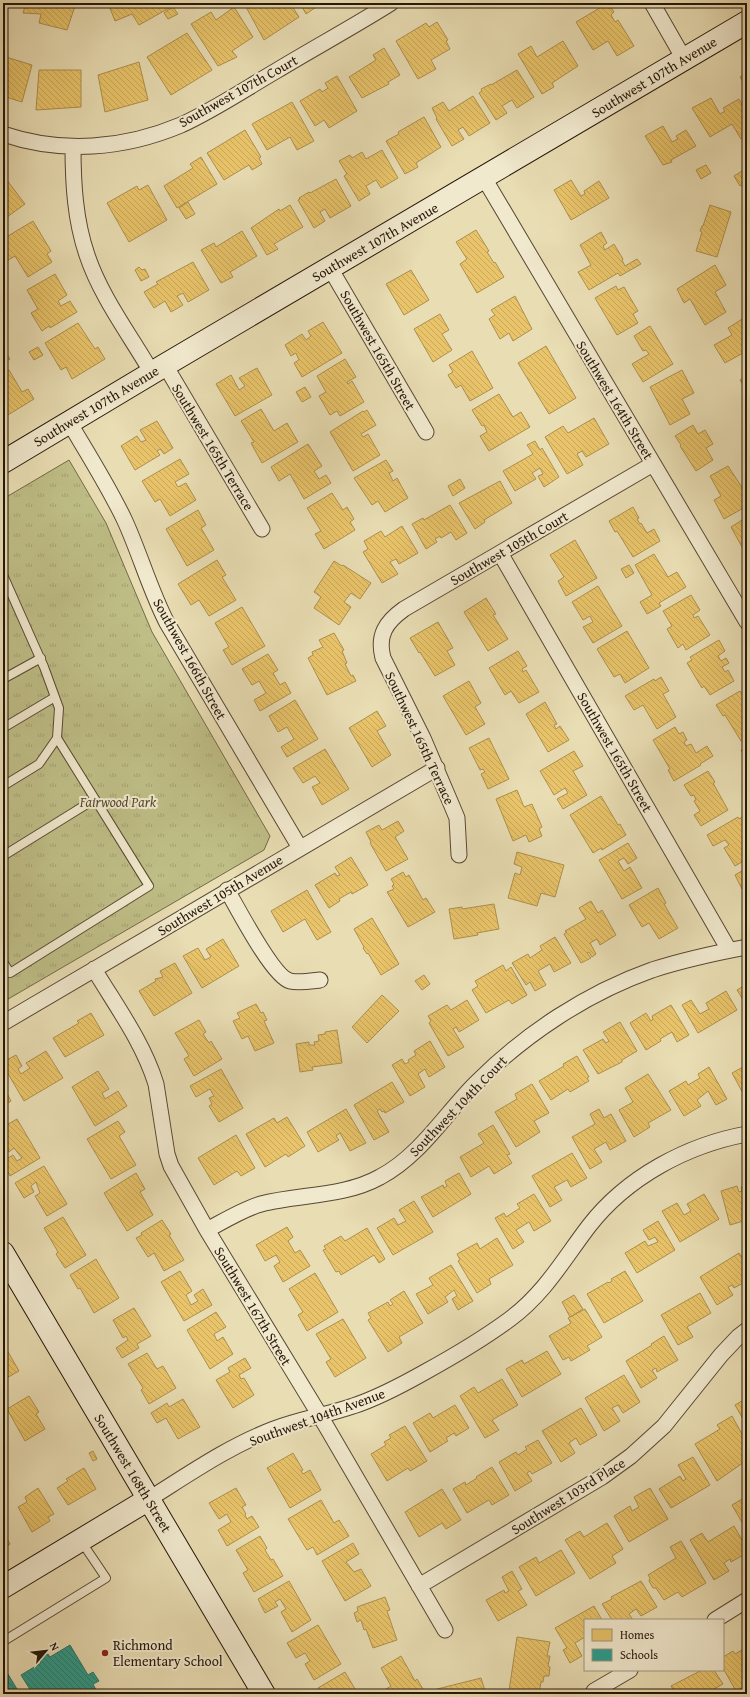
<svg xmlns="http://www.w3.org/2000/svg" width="750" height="1697" font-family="'Gentium Book Plus',serif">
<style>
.grass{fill:url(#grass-tufts);stroke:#726a48}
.homes{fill:url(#homes-back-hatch);stroke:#ae904d}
.schools{fill:url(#schools-back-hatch);stroke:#297466}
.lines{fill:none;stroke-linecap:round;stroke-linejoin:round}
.lane-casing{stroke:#574833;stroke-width:10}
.street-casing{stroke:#574833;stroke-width:17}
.secondary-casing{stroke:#261608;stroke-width:24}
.lane{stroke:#f1e9ce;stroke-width:8}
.street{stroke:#f1e9ce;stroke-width:15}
.secondary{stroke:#f1e9ce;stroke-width:22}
.poi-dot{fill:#8f2418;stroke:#f1e9ce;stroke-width:1.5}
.labels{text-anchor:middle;stroke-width:4;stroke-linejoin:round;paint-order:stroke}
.street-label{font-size:14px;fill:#261608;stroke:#f1e9ce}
.park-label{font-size:14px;font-style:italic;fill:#54482e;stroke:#f1e9ce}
.poi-label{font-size:14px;fill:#261608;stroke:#f1e9ce;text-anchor:start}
</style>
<defs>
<pattern id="grass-tufts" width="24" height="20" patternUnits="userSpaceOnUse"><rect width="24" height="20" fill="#bfbe87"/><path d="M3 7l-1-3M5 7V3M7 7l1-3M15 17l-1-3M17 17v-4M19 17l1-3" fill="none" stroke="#a4a373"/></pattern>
<pattern id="homes-back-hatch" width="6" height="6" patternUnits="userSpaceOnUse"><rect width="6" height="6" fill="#e9c46a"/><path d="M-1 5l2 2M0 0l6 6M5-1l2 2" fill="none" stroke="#c8a85a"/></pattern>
<pattern id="schools-back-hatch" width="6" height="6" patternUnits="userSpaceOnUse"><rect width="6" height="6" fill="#2a9d8f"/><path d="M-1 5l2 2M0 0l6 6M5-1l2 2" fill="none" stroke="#247f73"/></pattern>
</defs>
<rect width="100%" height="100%" fill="#e9ddb3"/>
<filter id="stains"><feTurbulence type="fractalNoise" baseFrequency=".005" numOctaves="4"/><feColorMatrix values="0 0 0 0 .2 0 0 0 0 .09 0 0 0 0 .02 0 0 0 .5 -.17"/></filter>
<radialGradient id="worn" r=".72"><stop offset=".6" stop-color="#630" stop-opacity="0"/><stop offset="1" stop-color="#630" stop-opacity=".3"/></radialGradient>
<path class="grass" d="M69 460 106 523 152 632 270 836 264 850 3 1002V499Z"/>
<path class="homes" d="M26 3H76L67 30 39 23 41 14 23 13Z
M108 3H169L171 7 139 25 132 14 115 21Z
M251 3H290L299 17 264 40 246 7Z
M300 3H322L306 14Z
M608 3 614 12 611 15 615 22 618 20 634 46 617 56 608 41 593 50 576 22Z
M688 3H700L690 8Z
M173 7 178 14 168 19 164 13Z
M234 7 253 37 232 51 237 57 218 66 191 24 211 12 216 20Z
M437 22 448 40 446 41 450 49 431 60 436 69 418 79 396 41 426 23 429 27Z
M187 33 212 70 171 95 147 57Z
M563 41 578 66 552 83 554 87 542 94 518 54 531 46 537 57Z
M384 48 400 75 388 82 389 84 362 98 349 77 376 60 373 55Z
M3 56 32 65 22 102 3 96Z
M139 62 148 100 105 112 98 75Z
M39 70H81V107L36 110Z
M517 70 534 97 517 108 512 100 502 106 507 113 496 120 479 93 482 91 481 89 491 84V85Z
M747 72V89L740 77Z
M337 76 357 111 329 128 324 120 315 126 300 101 320 89 322 92 328 88 325 83Z
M473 96 490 123 469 136 463 127 458 130 464 139 452 146 436 119 437 118 432 108 443 102 449 111Z
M711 98 720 114 725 111 723 108 739 99 747 113 746 118 742 121 747 130V135L741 139 732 124 710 137 692 108Z
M292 102 314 141 297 150 290 137 267 150 252 124Z
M424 117 441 147 416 163 418 167 405 174 386 141 399 134 398 132Z
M663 126 672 142 678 139 676 136 686 130 696 146 671 160 672 162 663 165 645 136Z
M245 130 261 157 259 158 262 164 252 170 249 165 224 180 207 153Z
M382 150 398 178 381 188 376 180 366 186 370 194 359 201 344 176 347 174 339 161 350 155 352 158 362 152 366 159Z
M201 157 217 184 177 208 164 186 193 168 190 164Z
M706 165 711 173 701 179 696 170Z
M747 168V187L745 183 740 186 734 176Z
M3 175 25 204 3 220Z
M336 179 351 206 330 218 325 209 320 212 325 221 314 228 298 200 300 199 299 198 309 192 310 193Z
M571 180 581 196 585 194 584 191 599 181 609 198 571 220 554 190Z
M148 185 167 220 129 242 107 203 137 186 139 190Z
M188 202 195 214 186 219 179 208Z
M290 205 303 227 274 244 278 249 267 255 251 228 279 209 280 211Z
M710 205 731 212 717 257 696 251 702 232 700 231 702 226H703Z
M33 221 51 251 47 254 52 262 28 277 15 256 5 262 3 258V239Z
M476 230 489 251 487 252 494 263 495 262 504 277 477 293 460 264 467 259 456 242Z
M242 231 257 256 230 272 233 277 221 283 201 250 214 243 216 247Z
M601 232 607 243 603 246 605 250 614 244 623 259 622 260 625 266 637 259 641 264 620 276 618 273 589 290 578 272 591 265 580 245Z
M193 262 209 290 188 302 183 293 177 296 183 305 171 312 165 301 154 308 144 292 158 284 156 282Z
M715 265 726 285 715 292 726 312 705 325 690 299 684 303 677 289Z
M139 267 142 270 145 269 149 277 141 281 135 270Z
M411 270 429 300 404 315 386 284Z
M55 274 67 295 58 301 61 306 70 301 77 312 50 328 49 326 42 331 31 313 38 309 27 290Z
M616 286 618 290 624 287 638 311 633 314 638 323 617 335 595 298Z
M515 296 532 329 513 341 509 333 500 339 489 319 495 315 491 310Z
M440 314 449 330 442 334 452 350 433 362 414 329Z
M747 316V360L743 353 725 363 714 345 732 335 728 328Z
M323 322 342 353 302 377 294 363 299 360 296 353 291 356 285 345 302 334 306 340 311 336 308 331Z
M78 323 95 349 98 347 105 359 72 379 66 367 61 370 45 343Z
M650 326 673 364 643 382 632 364 649 354 646 350 643 351 634 336Z
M546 346 576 398 549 414 518 363Z
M38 347 43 355 34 360 29 352Z
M3 349 10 359 3 363Z
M472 351 493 388 470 401 461 385 456 388 448 375 453 372 449 365Z
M345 359 356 377 347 382 348 384 352 381 364 402 340 416 337 411 330 415 319 396 326 392 317 376Z
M257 368 272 395 235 416 216 384 231 375 239 390 245 386 239 378Z
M9 370 22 392 28 389 34 399 3 418V373Z
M682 370 694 393 682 399 690 414 670 425 650 387Z
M747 376V389L746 390 740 380Z
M305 387 311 397 302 402 296 392Z
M499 394 513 417 521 412 530 427 489 451 480 436 487 432 484 425 482 426 472 410Z
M261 409 274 431 287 423 298 442 262 463 251 443 254 442 241 421Z
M367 410 376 425 361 434 363 437 368 434 380 455 353 471 330 432 363 411 364 412Z
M594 418 609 444 586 457 582 451 577 454 583 465 567 474 545 437 563 426 568 433Z
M157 421 173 448 164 454 160 449 157 451 160 455 135 470 121 446 137 436 141 442 146 440 140 430Z
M693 425 698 434 705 430 713 444 706 448 713 460 696 471 680 446 681 445 675 436Z
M535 441 540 450 542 448 559 477 544 487 538 476 543 474 540 468 532 473 536 479 515 491 503 471 533 454 527 445Z
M308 444 322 466 314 471 319 479 326 475 331 483 304 499 290 474 279 481 271 467Z
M180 459 189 474 175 482 178 487 186 483 196 500 170 516 160 499 155 502 142 481Z
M386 460 393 471 389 473 393 481 397 478 408 498 385 512 378 501 372 505 354 478Z
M728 466 747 495V506L724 519 714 500 721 496 710 476Z
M460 479 465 488 453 496 448 486Z
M500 481 512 503 484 520 485 522 475 529 459 503Z
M332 493 343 510 347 507 354 519 350 522 355 530 324 549 315 534 321 531 307 508Z
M450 505 467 533 456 540 451 532 441 538 440 536 435 539 437 542 426 549 412 524 423 518 424 520Z
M633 507 639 518 637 519 640 524 641 523 647 533 654 529 660 541 633 557 617 531 615 532 609 521Z
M198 510 206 525 201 528 214 550 187 566 166 529Z
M747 517V556L731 527Z
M402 526 418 553 399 564 396 559 390 562 398 574 382 583 363 552 368 549 364 541 381 531 385 537Z
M575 540 597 578 566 596 558 581 564 577 550 555Z
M654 554 668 577 677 572 686 587 659 603 661 606 647 614 640 602 652 595 635 565Z
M217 560 226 575 222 577 236 600 209 616 199 600 191 605 178 584Z
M334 561 342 566 343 565 371 583 360 599 351 593 344 602 351 607 339 625 314 608 321 597 314 592Z
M629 565 634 573 626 578 621 569Z
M598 586 622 626 593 643 583 627 593 622 590 616 583 620 572 602Z
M691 595 700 610 693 615 694 618 698 616 710 635 686 650 683 644 678 648 667 629 672 626 663 611Z
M486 598 496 614 493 615 508 639 488 651 464 612Z
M242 607 265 646 232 665 223 650 229 647 215 623Z
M438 622 453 648 447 651 455 665 435 676 420 652 419 653 410 638Z
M627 631 649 668 625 683 620 674 614 677 597 649Z
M334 633 344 650 342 651 347 663 345 664 351 676 353 675 356 681 327 695 308 658 313 655 312 652 323 647 319 640Z
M719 640 725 651 718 656 721 661 726 658 729 663 722 667 725 672 728 670 734 681 710 695 704 686 702 688 687 663 692 660 690 657Z
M518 651 527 666 522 669 523 672 526 670 539 692 519 703 511 691 505 695 489 668Z
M268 654 278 670 273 673 280 685 285 682 291 693 260 711 254 700 266 693 259 681 252 685 242 669Z
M661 677 669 691 663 694 676 717 657 729 643 705 634 710 625 696 654 679 655 681Z
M469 681 481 703 475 707 485 724 466 735 443 696Z
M740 691 747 702 744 704 747 709V737L741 741 725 715 723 716 716 705Z
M295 700 318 739 287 757 281 747 294 739 287 727 278 732 269 716Z
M545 702 557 724 554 725 556 729 560 726 569 740 548 752 526 714Z
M377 711 386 726 377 731 391 755 372 767 349 728Z
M675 727 679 734 683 732 687 740 684 742 686 746 691 744 696 753 707 746 713 756 700 764 701 765 674 781 668 770 670 769 653 740Z
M489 738 509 779 488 789 481 774 485 772 483 769 480 770 469 748Z
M747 747V760L741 750Z
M325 749 349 789 322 805 312 787 320 783 315 776 303 783 293 768Z
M574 751 583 766 573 771 587 795 563 809 557 799 568 793 565 788 554 795 540 771Z
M708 771 715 782 713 783 728 810 701 826 694 815 700 811 694 801 696 800 694 795 691 796 684 785Z
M517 790 524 807 532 804 542 827 539 829 542 836 529 842 526 835 513 841 496 799Z
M601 796 618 825 620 824 626 835 602 850 601 848 593 853 570 815Z
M747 814V859L735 866 724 848 729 845 725 840 713 846 707 835 738 817 739 819Z
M398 821 404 831 395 837 408 859 386 871 370 843 371 842 366 832 379 825 382 830Z
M628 843 637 858 628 864 624 858 618 861 624 871 630 867 642 888 622 899 599 860Z
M517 852 564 865 555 897 541 893 537 906 508 898 515 873 520 875 522 867 514 864Z
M351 857 368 885 352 894 351 892 339 899 340 901 329 908 315 885 335 873 337 876 340 875 335 867Z
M747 868V890L745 887 742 889 735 875Z
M403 872 406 877 409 875 423 900 426 898 435 912 408 927 387 892 394 889 392 886 394 884 391 879Z
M658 888 666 903 664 904 678 928 659 939 649 923 642 927 629 905Z
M307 890 331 932 317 940 305 919 283 932 271 911Z
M591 901 598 913 602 910 616 935 600 945 597 939 590 943 596 954 592 957 589 952 587 953 591 958 581 963 564 934 567 932 565 931 586 919 579 908Z
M494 904 499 929 477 933 478 935 454 939 449 909 462 907V909Z
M372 918 399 964 381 975 368 953 367 954 363 948 364 947 354 929Z
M555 937 571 963 554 972 550 964 538 971 546 985 535 991 530 982 526 985 512 963 528 954 530 958 542 950 540 946Z
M223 939 239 966 202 988 183 956 198 948 205 960 211 957 206 949Z
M175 963 192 993 154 1016 139 991 156 981 155 979 163 977 160 971Z
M503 965 506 971 511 967 527 995 512 1004 509 1000 486 1013 472 990 478 986 475 981Z
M424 975 430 984 422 990 415 981Z
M747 984V1006L737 990Z
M726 991 737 1010 698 1033 682 1005 691 1000 700 1014 709 1009 706 1003Z
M382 995 399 1011 367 1043 352 1027Z
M467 1000 479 1020 459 1032 456 1027 453 1029 464 1047 448 1056 429 1023 431 1021 428 1016 447 1005 451 1010Z
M256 1004 261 1013 263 1012 267 1020 264 1021 274 1043 255 1051 248 1036 242 1039 233 1021 240 1018 237 1013Z
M671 1005 689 1035 677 1042 672 1032 660 1039 661 1041 646 1050 630 1023 646 1013 651 1021 653 1019 652 1016Z
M91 1013 104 1035 65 1057 53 1038 79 1023 77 1021Z
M199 1020 206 1032 203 1034 209 1043 211 1041 222 1059 194 1076 184 1059 189 1056 175 1033Z
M620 1022 637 1051 622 1060V1062L598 1074 583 1050 603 1039 606 1043 609 1041 603 1032Z
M337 1030 342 1063 312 1067 313 1070 300 1072 296 1044 309 1042V1045H315L314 1042 319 1041 318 1035 325 1034V1032Z
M430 1041 445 1067 429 1077 425 1069 418 1074 425 1087 410 1096 392 1065 402 1059 405 1064 409 1062 408 1060 416 1055 414 1051Z
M46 1051 63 1078 24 1101 3 1065V1062L16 1055 22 1066 18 1069 21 1074 30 1068 26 1063Z
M577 1056 589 1077 587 1078 589 1081 570 1092 568 1089 551 1100 539 1081 564 1066 563 1064Z
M747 1065V1093L744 1095 732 1073Z
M709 1067 727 1099 716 1105 708 1091 697 1100 701 1106 684 1116 669 1091 686 1081 688 1085 700 1078 698 1074Z
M221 1069 243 1108 219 1122 209 1106 212 1104 209 1098 214 1096 210 1089 196 1097 190 1086Z
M98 1071 109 1089 102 1093 105 1099 118 1091 127 1106 95 1126 72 1087Z
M648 1074 671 1110 648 1123 650 1127 634 1137 619 1110 633 1102 625 1088Z
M392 1082 404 1102 385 1113 384 1111 382 1112 380 1109 377 1111 389 1132 374 1140 354 1105Z
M532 1084 549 1113 534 1121 540 1132 516 1147 495 1112 517 1099 515 1094Z
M3 1086 11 1101 3 1106Z
M346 1109 366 1143 350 1151 340 1133 336 1136 339 1140 318 1152 307 1132Z
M599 1109 604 1118 611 1114 626 1141 610 1150 606 1142 594 1149 602 1162 590 1169 572 1137 595 1124 590 1114Z
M287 1117 305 1146 288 1157 286 1154 265 1167 246 1134 274 1118 277 1123Z
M17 1119 40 1158 10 1176 3 1165V1161L13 1155 17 1161 22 1158 14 1148 9 1152 3 1141V1127Z
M118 1121 125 1132 119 1136 136 1165 111 1179 87 1139Z
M493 1125 510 1154 507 1155 512 1163 494 1174 489 1166 471 1177 460 1157 484 1143 478 1134Z
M236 1135 255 1168 241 1176 237 1171 214 1185 198 1158Z
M572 1153 587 1178 571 1187 567 1180 554 1187 562 1200 550 1207 532 1176Z
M44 1166 67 1204 47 1216 35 1196 40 1193 36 1182 31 1186 34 1192 24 1198 15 1183Z
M136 1173 145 1189 140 1192 153 1215 127 1231 104 1193Z
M459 1173 471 1194 433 1217 421 1197 443 1185 444 1188 447 1186 445 1181Z
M747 1185V1220L730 1225 721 1191 737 1186 739 1192 742 1191 741 1187Z
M534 1194 551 1221 534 1231 529 1222 516 1230 524 1242 513 1249 495 1218 504 1213 506 1217 520 1208 517 1204Z
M704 1194 719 1219 680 1242 662 1211 677 1203 684 1215 691 1211 687 1204Z
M414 1201 433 1232 393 1255 377 1228 394 1218 398 1225 406 1221 399 1210Z
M63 1217 86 1255 65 1268 56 1254 58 1252 44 1228Z
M162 1220 171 1234 169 1235 184 1260 164 1271 154 1253 148 1257 136 1238 142 1235 141 1233Z
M658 1221 675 1250 637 1273 625 1253 645 1241 648 1246 658 1242 655 1237 649 1240 643 1230Z
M287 1227 293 1237 288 1241 295 1253 300 1250 310 1266 283 1282 274 1266 280 1262 276 1255 265 1261 256 1245Z
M367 1228 385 1259 379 1263 374 1255 341 1275 339 1271 336 1272 323 1250 326 1249 324 1246 341 1236 345 1241Z
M497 1238 513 1265 489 1279 491 1284 477 1293 458 1261 460 1260 457 1254 477 1243 480 1249Z
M739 1253 747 1266V1281L734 1288 732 1285 728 1287 733 1295 717 1305 700 1277Z
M96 1259 119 1298 94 1313 80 1288 78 1289 70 1275Z
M451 1265 473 1301 458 1310 452 1299 457 1296 454 1290 445 1297 448 1302 428 1314 416 1294 433 1285 429 1278Z
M180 1271 192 1291 186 1295 191 1305 198 1301 194 1295 203 1289 212 1305 184 1321 161 1282Z
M625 1271 643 1301 604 1323 587 1294 608 1282 609 1283 612 1281 611 1279Z
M315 1273 338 1312 307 1331 298 1315 303 1312 289 1289Z
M404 1291 423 1323 399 1337 402 1343 388 1352 368 1320 371 1318 368 1313 388 1302 390 1306 393 1304 390 1300Z
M700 1293 711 1313 687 1327 693 1337 678 1345 661 1315Z
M574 1295 583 1309 570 1317 562 1302Z
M134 1308 151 1336 137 1344 139 1348 122 1358 116 1348 128 1340 126 1336 123 1338 113 1320Z
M585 1309 602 1337 587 1346 590 1350 571 1361 569 1357 563 1360 549 1336 571 1323 568 1318Z
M216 1312 226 1327 214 1334 217 1341 223 1337 233 1354 210 1369 187 1330Z
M343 1319 366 1358 335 1377 326 1362 331 1359 316 1334Z
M664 1336 678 1360 657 1372 656 1368 652 1370 657 1378 641 1388 626 1361 652 1345 651 1344Z
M7 1350 19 1371 3 1380V1352Z
M547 1351 561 1374 522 1397 506 1369 522 1360 524 1364Z
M147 1353 157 1369 163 1366 176 1388 149 1404 141 1390 143 1388 128 1364Z
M245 1358 251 1368 239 1375 241 1379 244 1378 254 1395 233 1408 216 1380 230 1372 228 1368Z
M624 1375 640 1402 623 1413 618 1405 612 1408 620 1421 604 1431 585 1398Z
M502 1379 518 1405 492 1420 499 1430 485 1438 460 1396 474 1387 478 1393Z
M29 1396 39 1412 36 1414 45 1429 25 1441 7 1409Z
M747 1398V1426L735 1405Z
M183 1399 200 1427 178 1439 166 1418 157 1423 151 1413 167 1403 169 1407Z
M455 1405 469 1428 456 1436 454 1433 446 1438 448 1441 430 1452 413 1423 430 1413 433 1418Z
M581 1408 597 1435 580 1445 576 1438 569 1443 575 1453 561 1462 542 1431Z
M732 1416 747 1443V1460L717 1481 695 1444 720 1429 717 1425Z
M405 1426 427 1461 410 1471 408 1468 387 1481 371 1454 386 1445 384 1442 391 1438 389 1435Z
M538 1440 552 1463 532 1474 530 1471 527 1473 532 1481 515 1491 499 1462 516 1452 518 1455 527 1449 525 1447Z
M93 1451 97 1459 93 1461 89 1453Z
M293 1453 303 1470 301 1471 303 1474 310 1470 321 1490 290 1508 267 1468Z
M693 1457 710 1485 671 1508 659 1489 680 1476 683 1481 686 1479 678 1465Z
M492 1467 509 1495 492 1505 489 1500 467 1513 453 1489 465 1482 466 1485 477 1478 476 1477Z
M84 1468 96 1489 68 1505 57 1488 68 1481 66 1479Z
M38 1488 54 1514 48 1517 50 1521 32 1532 18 1507 27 1502 25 1497Z
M236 1488 246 1505 242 1507 246 1514 245 1515 247 1519 252 1516 259 1527 227 1546 218 1530 231 1522 227 1514 219 1519 209 1503Z
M650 1488 668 1519 629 1542 614 1516 630 1506 632 1511 639 1507 634 1497Z
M442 1489 461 1520 446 1529 442 1523 419 1537 405 1512Z
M747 1496V1531L732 1505Z
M321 1500 334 1523 339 1520 349 1536 317 1555 313 1547 307 1550 288 1519Z
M607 1523 623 1549 612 1556 616 1563 590 1579 565 1540 580 1531 584 1537Z
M734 1526 747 1549V1553L731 1562 730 1559 724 1563 729 1571 714 1580 690 1540 702 1533 708 1542Z
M3 1532 10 1544 3 1550Z
M260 1536 267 1548 265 1550 271 1560 273 1559 283 1576 254 1592 243 1573 248 1570 236 1550Z
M681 1541 706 1583 682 1597 678 1592 664 1600 656 1588H653L649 1581 650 1578 648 1575 676 1558 670 1547Z
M353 1543 359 1554 346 1562 354 1572 361 1569 371 1586 345 1601 322 1561Z
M561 1550 575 1573 536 1596 519 1567 536 1557 539 1563Z
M512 1571 522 1589 518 1591 527 1605 498 1621 486 1600 504 1590 505 1593 509 1591 502 1577Z
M289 1581 311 1620 292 1632 281 1612 286 1609 280 1599 275 1602 278 1606 265 1613 258 1599Z
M641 1581 657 1607 641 1616 636 1609 629 1614 633 1620H612L602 1604 612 1599 611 1597Z
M385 1597 390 1610 387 1611 397 1640 373 1648 366 1629 364 1630 361 1620 357 1622 354 1613 358 1611 357 1607Z
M594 1606 602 1620H585V1637L575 1643 582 1656 570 1663 563 1650 567 1648 555 1628Z
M318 1625 341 1664 314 1680 305 1664 310 1661 305 1653 296 1658 287 1643Z
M517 1637 550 1642 547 1656H550L548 1666 550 1667 549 1676H544L543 1682H541L539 1694 509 1691Z
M747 1647V1693L743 1687 736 1691 723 1668V1657L733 1651 735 1654Z
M401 1656 415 1681 417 1679 426 1694H385L383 1691 391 1686 381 1668Z
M702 1670H714L723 1684 705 1694H676L671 1686Z
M345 1672 358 1694H322L318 1688Z
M481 1678 486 1694H439L437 1689Z"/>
<path class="schools" d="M70 1645 88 1675 93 1672 99 1681 93 1684 98 1694H27L31 1691 21 1675 41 1663 39 1659 48 1654 50 1657Z
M3 1666 20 1694H3Z"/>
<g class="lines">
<defs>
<path id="lane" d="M3 575 44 667 59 708 57 738 39 764 3 786
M3 679 41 658
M3 728 55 697
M3 856 95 799
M3 962 10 973 149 886 57 738
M3 1634 7 1639 106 1578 81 1541"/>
<path id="street" d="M652 3 684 59
M3 134C62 154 124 149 181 125 214 110 245 89 276 71 314 48 353 27 391 3
M73 147C73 183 75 220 87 255 101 297 130 335 152 373
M484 178 747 622
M330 268 426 432
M165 365 262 529
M69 422C88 454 109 487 125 521 140 554 150 590 167 623L300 848
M500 553 729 950
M459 855 457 818 452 806 423 738 383 658C377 635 386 622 404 609L653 464
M227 890C237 907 273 977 290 981 299 983 311 981 320 980
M94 969C116 1006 143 1042 156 1084L167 1154 171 1166 207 1230 319 1414 445 1630
M3 1023 437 768
M207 1230C224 1221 243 1209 261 1204 300 1194 344 1197 380 1177 420 1156 445 1114 476 1083 525 1034 587 993 652 970 683 960 715 953 747 947
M149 1499C189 1474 229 1446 274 1429 300 1419 327 1415 353 1406 378 1398 402 1385 425 1372 454 1356 483 1339 510 1319 545 1293 563 1260 589 1226 627 1177 687 1145 747 1134
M419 1586 602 1477 631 1456 664 1426 721 1355 738 1337 747 1330
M715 1620 747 1600
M594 1691 630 1670"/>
<path id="secondary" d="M3 462 165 365 747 22
M3 1253 264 1694
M3 1587 149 1499"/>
</defs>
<use href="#lane" class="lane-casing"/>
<use href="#street" class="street-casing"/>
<use href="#secondary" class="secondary-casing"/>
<use href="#lane" class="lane"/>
<use href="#street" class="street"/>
<use href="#secondary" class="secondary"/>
</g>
<circle class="poi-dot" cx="105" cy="1653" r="4"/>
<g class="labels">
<g class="street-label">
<text transform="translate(654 77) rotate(-31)" y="5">Southwest 107th Avenue</text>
<text transform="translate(238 91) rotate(-29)" y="5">Southwest 107th Court</text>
<text transform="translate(375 242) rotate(-30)" y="5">Southwest 107th Avenue</text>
<text transform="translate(378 350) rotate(60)" y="5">Southwest 165th Street</text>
<text transform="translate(615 400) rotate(59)" y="5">Southwest 164th Street</text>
<text transform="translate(96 406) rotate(-31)" y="5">Southwest 107th Avenue</text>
<text transform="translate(213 447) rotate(59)" y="5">Southwest 165th Terrace</text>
<text transform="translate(509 548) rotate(-30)" y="5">Southwest 105th Court</text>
<text transform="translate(190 659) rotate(61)" y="5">Southwest 166th Street</text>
<text transform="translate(420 738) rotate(65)" y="5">Southwest 165th Terrace</text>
<text transform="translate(615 752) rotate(60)" y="5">Southwest 165th Street</text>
<text transform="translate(220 895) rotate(-31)" y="5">Southwest 105th Avenue</text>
<text transform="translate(458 1106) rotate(-46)" y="5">Southwest 104th Court</text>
<text transform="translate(253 1306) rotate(59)" y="5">Southwest 167th Street</text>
<text transform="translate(317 1417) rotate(-20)" y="5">Southwest 104th Avenue</text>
<text transform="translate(133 1473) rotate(59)" y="5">Southwest 168th Street</text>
<text transform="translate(568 1496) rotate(-32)" y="5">Southwest 103rd Place</text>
</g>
<g class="park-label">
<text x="118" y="807">Fairwood Park</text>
</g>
<g class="poi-label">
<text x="113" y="1650">Richmond<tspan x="113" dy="16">Elementary School</tspan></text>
</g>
</g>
<rect width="750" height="1697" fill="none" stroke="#e9ddb3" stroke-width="16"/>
<rect x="4" y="4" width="742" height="1689" fill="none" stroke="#261608" stroke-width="2"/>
<rect x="8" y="8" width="734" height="1681" fill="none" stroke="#261608"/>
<rect x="584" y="1619" width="140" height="52" fill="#f1e9ce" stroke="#a0957f"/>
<rect x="592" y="1629" width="20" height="12" fill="#e9c46a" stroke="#a0957f"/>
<text x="620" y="1639" font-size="12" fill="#261608">Homes</text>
<rect x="592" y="1649" width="20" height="12" fill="#2a9d8f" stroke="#a0957f"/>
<text x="620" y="1659" font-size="12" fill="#261608">Schools</text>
<g transform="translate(46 1651) rotate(62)" stroke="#f1e9ce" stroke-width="3" paint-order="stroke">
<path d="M0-3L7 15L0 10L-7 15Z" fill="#261608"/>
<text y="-6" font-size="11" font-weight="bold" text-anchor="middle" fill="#261608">N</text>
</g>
<rect width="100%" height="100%" filter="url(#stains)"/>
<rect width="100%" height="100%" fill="url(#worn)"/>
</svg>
